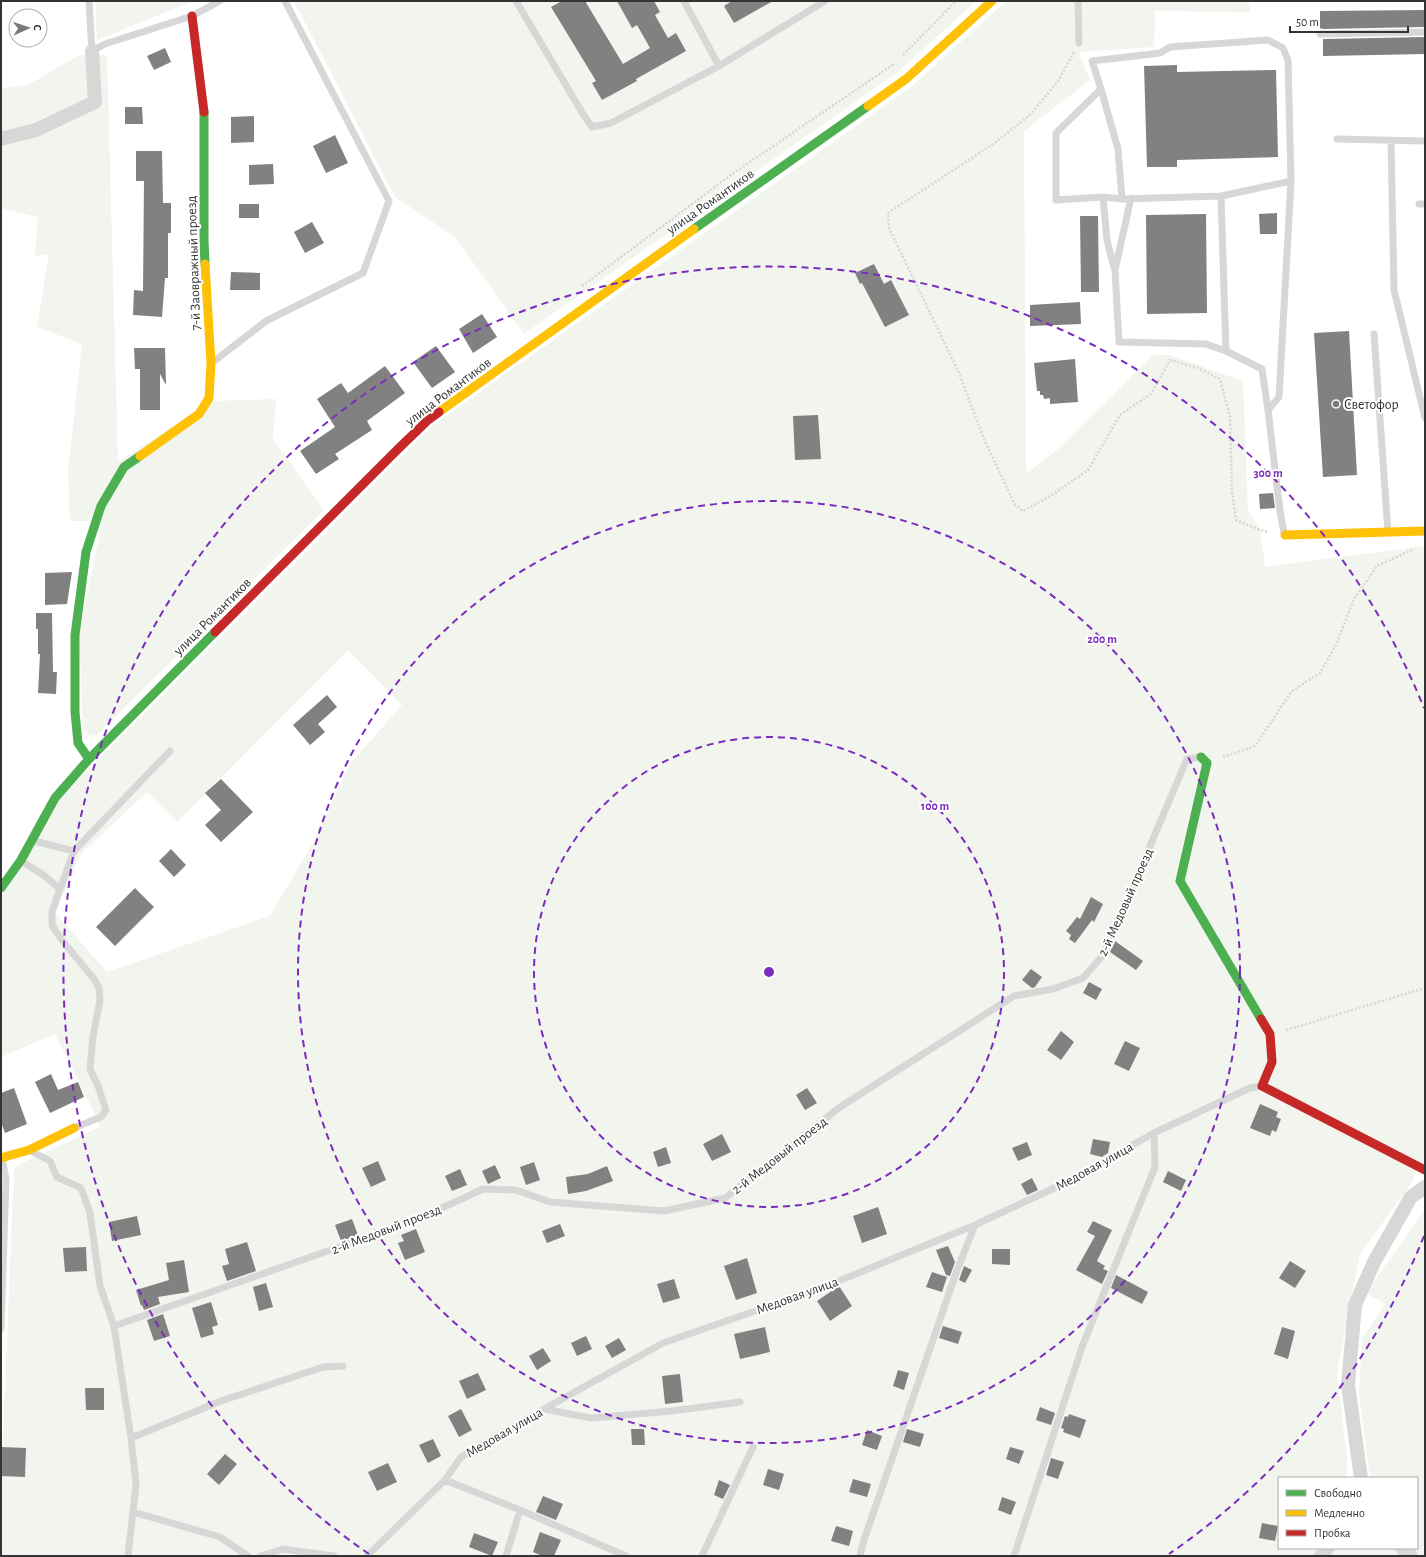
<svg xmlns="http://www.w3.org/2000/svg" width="1426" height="1557" font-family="'Alegreya Sans',sans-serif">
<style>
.green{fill:#f1f5ed;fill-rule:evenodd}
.building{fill:#818181}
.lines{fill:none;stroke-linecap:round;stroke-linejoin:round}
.path{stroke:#d6d6d6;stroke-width:2.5;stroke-dasharray:2 2;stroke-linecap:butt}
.lane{stroke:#d7d7d7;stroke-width:7}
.street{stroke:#d7d7d7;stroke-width:14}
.fast{stroke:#4caf50;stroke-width:9}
.slow{stroke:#ffc107;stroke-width:9}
.jam{stroke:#c62828;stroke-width:9}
.ring{fill:none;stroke:#7b2cbf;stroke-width:2;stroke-dasharray:7 5}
.poi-dot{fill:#7a7a7a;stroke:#fff;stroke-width:1.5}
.labels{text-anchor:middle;stroke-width:4;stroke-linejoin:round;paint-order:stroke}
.street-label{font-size:14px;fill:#333;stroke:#fff}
.poi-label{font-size:14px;fill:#333;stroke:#fff;text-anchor:start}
.centre{fill:#7b2cbf;stroke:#fff;stroke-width:2}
.ring-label{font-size:12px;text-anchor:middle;font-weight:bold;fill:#7b2cbf;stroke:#fff;stroke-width:4;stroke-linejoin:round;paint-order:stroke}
</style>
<rect width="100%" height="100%" fill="#fff"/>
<path class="green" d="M95 1H193L97 40Z
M294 1H976L898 72 524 334 455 237 395 197Z
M1006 1H1249L1250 12 1155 11 1154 47 1079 52 1090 80 1024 131 1026 474 1058 449 1153 355H1170L1243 381 1248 511 1260 528 1265 567 1425 546V1168L1416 1171 1411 1184 1360 1254 1337 1372 1347 1459V1478H1279V1548H1417V1478H1370L1359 1394 1362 1339 1385 1304 1366 1293 1425 1209V1556H1L2 1463 14 1169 22 1163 100 1127 93 1110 55 1034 1 1057V896L63 795 432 426 911 87ZM348 650 402 705 350 764 315 839 270 916 107 972 55 913 81 854 147 792 177 822Z
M79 55H107L118 462 212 401 276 399 273 439 324 510 96 736 89 735 83 730 79 633 102 523 86 521H70L68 471 82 344 37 327 49 254 35 256 38 217 1 208V88L28 85Z"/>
<path class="building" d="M562 1H585L623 64 650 48 637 25 632 28 617 1H654L660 12 655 15 668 38 676 33 686 51 636 79 637 81 602 100 592 83 596 81 551 7Z
M732 1H773L734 23 724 6Z
M1425 10V27L1323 29 1320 28V11Z
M1425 37V54L1323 56V39Z
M165 48 171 62 154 70 147 56Z
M1177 65V72L1276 70 1278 157 1177 160V167H1147L1144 66Z
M125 107H142L143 124H125Z
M254 116V142L231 143V117Z
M335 135 348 163 326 173 313 146Z
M136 151H162L163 203H171V233H168V278H165L162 317 133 315 134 290 143 291 144 181H136Z
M273 164 274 184 249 185V165Z
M239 204H259V218H239Z
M1277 213V234H1260L1259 214Z
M1206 214 1207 313 1147 314 1146 215Z
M1080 216H1098L1099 292H1081Z
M312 222 324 243 305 253 294 232Z
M874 264 884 284 891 280 909 315 885 327 862 283 860 284 855 273Z
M231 272 260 273V290H230Z
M1080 302 1081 324 1030 326V305Z
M482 314 497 337 473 353 459 329Z
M1349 331 1357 475 1323 477 1314 333Z
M436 346 455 372 432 388 413 362Z
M134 348H165L166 385 160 374V410H140V369H135Z
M1075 359 1078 402 1050 404V398L1044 399 1043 395H1040V391H1037L1034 363Z
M385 366 405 393 367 421 372 430 335 454 339 459 316 474 300 451 335 427 317 399 341 383 348 393Z
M818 415 821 459 795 460 793 416Z
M1273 493 1275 508 1260 509 1259 494Z
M72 572 67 604 45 605V573Z
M36 613H52L53 672H57L56 694 38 693 40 654H38V629H36Z
M327 695 337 707 318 724 325 732 310 745 293 725Z
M221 779 253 812 221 842 205 825 221 810 205 793Z
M171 849 186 865 174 877 159 861Z
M135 888 154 907 115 946 96 927Z
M1091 897 1103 904 1094 922 1092 920 1075 943 1069 939 1071 935 1066 931 1077 917 1080 919Z
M1115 941 1143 961 1136 970 1110 952Z
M1031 969 1042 977 1035 987 1032 988 1022 980Z
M1089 982 1102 989 1096 1000 1083 993Z
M1061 1031 1074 1042 1061 1060 1047 1050Z
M1125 1041 1140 1048 1129 1071 1114 1064Z
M51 1074 58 1090 78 1082 84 1097 50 1113 35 1082Z
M14 1088 27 1124 5 1133 1 1122V1093Z
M807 1088 817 1103 805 1110 796 1095Z
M1260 1104 1278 1112 1276 1117 1281 1119 1276 1132 1272 1130 1270 1136 1250 1128Z
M722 1134 731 1152 712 1161 703 1144Z
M1093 1139 1110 1142 1108 1153 1102 1157 1090 1154Z
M1027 1142 1032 1155 1018 1161 1012 1148Z
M666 1147 671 1163 658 1167 653 1152Z
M378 1161 386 1180 371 1187 362 1168Z
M534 1162 540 1180 526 1185 520 1167Z
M495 1165 501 1178 488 1184 482 1171Z
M607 1166 613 1181 586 1191 568 1194 566 1177 588 1174Z
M460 1169 467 1185 452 1191 445 1176Z
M1168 1171 1186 1180 1181 1191 1163 1182Z
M1032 1178 1038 1190 1027 1195 1021 1184Z
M878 1207 887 1234 862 1243 853 1216Z
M137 1216 141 1235 112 1241 109 1222Z
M352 1219 358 1235 341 1241 335 1225Z
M1093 1221 1112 1230 1097 1261 1105 1266 1103 1269 1108 1271 1102 1284 1076 1270 1095 1236 1087 1232Z
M560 1224 565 1236 547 1243 542 1231Z
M416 1229 425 1252 405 1260 398 1243 404 1241 401 1235Z
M247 1242 256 1271 227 1281 222 1266 229 1264 225 1249Z
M948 1246 955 1262 950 1276 946 1275 936 1250Z
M86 1247 87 1271 65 1272 63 1248Z
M992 1249H1010V1265L992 1264Z
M747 1258 757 1293 736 1300 724 1266Z
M184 1260 189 1292 158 1297 160 1304 144 1310 142 1305 141 1306 136 1290 169 1280 166 1263Z
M1290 1261 1306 1271 1295 1288 1279 1278Z
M964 1266 972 1270 965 1283 959 1280Z
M932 1272 947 1277 942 1292 926 1287Z
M1116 1275 1148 1292 1142 1304 1111 1288Z
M674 1279 680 1298 663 1303 657 1284Z
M266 1283 273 1307 259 1311 253 1287Z
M839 1286 852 1306 830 1321 817 1301Z
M211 1302 218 1325 212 1327 214 1334 201 1338 192 1308Z
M163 1314 170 1336 154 1341 147 1320Z
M943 1326 962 1332 958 1344 939 1338Z
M765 1327 770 1352 740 1359 734 1334Z
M1282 1327 1295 1331 1288 1359 1274 1354Z
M586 1336 592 1349 577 1356 571 1343Z
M619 1338 626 1350 612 1358 605 1346Z
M543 1348 551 1361 537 1370 529 1356Z
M898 1370 909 1373 904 1390 893 1386Z
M478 1373 486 1390 467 1399 459 1381Z
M680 1374 683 1402 665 1404 662 1376Z
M85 1388H104V1410H86Z
M1040 1407 1055 1413 1051 1425 1036 1420Z
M461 1409 472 1430 459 1437 448 1416Z
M1069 1414 1086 1420 1080 1438 1063 1432 1064 1429 1061 1428 1065 1416 1068 1417Z
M631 1429H644L645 1445H632Z
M907 1429 924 1434 920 1447 903 1442Z
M867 1430 882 1436 877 1450 862 1445Z
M433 1439 441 1456 428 1463 419 1445Z
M1 1447 26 1448 25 1477 1 1476Z
M1010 1447 1024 1451 1019 1464 1006 1459Z
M225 1454 237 1464 219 1485 207 1474Z
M1051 1458 1064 1462 1058 1479 1046 1475Z
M388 1463 397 1482 377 1491 368 1472Z
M768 1469 784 1474 779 1490 763 1485Z
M853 1479 871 1484 867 1497 849 1492Z
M719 1480 730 1485 723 1499 714 1495Z
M543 1496 563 1504 556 1520 536 1512Z
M1002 1497 1016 1502 1011 1515 998 1510Z
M1262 1523 1278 1526 1275 1541 1259 1538Z
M836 1526 853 1531 849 1546 831 1541Z
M540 1532 561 1540 554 1556H542L533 1552Z
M474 1533 498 1542 492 1556 469 1547Z"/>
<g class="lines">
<path class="path" d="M1074 52 1058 81 1029 116 993 144 888 213 889 228 959 373 984 439 1015 505 1023 511 1052 495 1088 470 1120 415 1151 394 1170 360 1198 368 1220 379 1230 416 1232 491 1236 520 1260 530 1268 532
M903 55 956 1
M582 286 735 172 894 64
M1223 757 1255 746 1292 691 1320 673 1336 645 1354 599 1377 566 1414 549
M1286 1030 1425 988"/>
<path class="lane" d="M89 1 92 51 105 44 192 16 220 1
M516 1 583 114 592 127 611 123 719 66
M684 1 719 66 825 1
M1078 1 1079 43
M1320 34 1425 32
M1101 89 1118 149 1122 199
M1337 139 1425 141
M1391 140 1394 290 1425 418
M1221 196 1226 351 1262 369 1268 410
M1103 197 1107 240 1114 268
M1131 198 1115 270 1119 342 1206 344 1226 351
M1419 204H1425
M1374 334 1388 532
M213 362 266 321 363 273 389 201 285 1
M1284 533 1280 511 1268 410 1279 397 1291 181 1221 196 1122 199 1103 197 1056 200V133L1101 89 1092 61 1160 53 1170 47 1268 40 1283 48 1288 60 1291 181
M34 841 74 851 170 751
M21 861 42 874 60 889 52 912V925L61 939 94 979 99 988 100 1001 93 1036 90 1069 98 1086 106 1110 101 1117 74 1128
M60 889 74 851
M33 1152 50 1161 57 1177 81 1188 90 1213 100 1286 114 1326 131 1438 136 1484 128 1556
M114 1326 416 1220 483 1189 516 1190 550 1202 664 1211 725 1198 840 1107 1014 996 1053 989 1083 978 1104 954 1187 759 1200 757
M1 1329 6 1179 2 1159
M544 1409 591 1418 672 1411 740 1402
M131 1438 221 1401 323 1367 343 1366
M445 1480 520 1510 626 1556
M133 1512 220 1537 248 1556
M261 1556 283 1549 334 1556
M367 1556 445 1480 461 1457 544 1409 663 1343 824 1287 975 1225 1067 1182 1154 1133 1250 1088 1261 1086
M506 1556 520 1510
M702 1556 753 1447
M860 1556 863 1543 956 1273 975 1225
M1014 1556 1082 1347 1155 1167 1154 1133"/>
<path class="street" d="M1 139 36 130 95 102 92 51
M1361 1478 1348 1385 1355 1305 1374 1262 1411 1197 1425 1187
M1402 1548 1411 1556
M1321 1556 1328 1548"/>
<path class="fast" d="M204 112V241L205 264
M694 229 868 106
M1201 757 1207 763 1180 881 1261 1019
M89 759 78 743 75 712V635L86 552 101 506 124 467 140 456
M1 888 21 860 55 798 89 759 215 632"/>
<path class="slow" d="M868 106 906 79 992 1
M439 412 694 229
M140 456 199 414 209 398 211 363 205 264
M1285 535 1425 531
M1 1158 29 1150 74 1128"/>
<path class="jam" d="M192 16 204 112
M215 632 397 450 428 420 439 412
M1261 1019 1270 1034 1272 1062 1262 1086 1425 1170"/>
</g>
<g class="ring">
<circle cx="769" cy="972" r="235"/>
<circle cx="769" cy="972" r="471"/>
<path d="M1424 1236A706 706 0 0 1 1169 1554M369 1554A706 706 0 1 1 1424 708"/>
</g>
<circle class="poi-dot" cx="1336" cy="404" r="4"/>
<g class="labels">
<g class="street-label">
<text transform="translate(710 201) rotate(-35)" y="5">улица Романтиков</text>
<text transform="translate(193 263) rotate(-92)" y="5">7-й Заовражный проезд</text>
<text transform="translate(448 391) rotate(-37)" y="5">улица Романтиков</text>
<text transform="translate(212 616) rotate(-45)" y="5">улица Романтиков</text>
<text transform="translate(1125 902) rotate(-66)" y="5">2-й Медовый проезд</text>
<text transform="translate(779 1155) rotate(-38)" y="5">2-й Медовый проезд</text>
<text transform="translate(1094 1166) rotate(-29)" y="5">Медовая улица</text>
<text transform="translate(386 1229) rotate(-21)" y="5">2-й Медовый проезд</text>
<text transform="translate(797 1295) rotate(-20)" y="5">Медовая улица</text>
<text transform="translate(504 1432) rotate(-30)" y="5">Медовая улица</text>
</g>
<g class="poi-label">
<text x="1344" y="409">Светофор</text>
</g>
</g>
<circle cx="769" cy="972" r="6" class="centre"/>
<g class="ring-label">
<text x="1268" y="477">300 m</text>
<text x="1102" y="643">200 m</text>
<text x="935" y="810">100 m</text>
</g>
<rect width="1426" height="1557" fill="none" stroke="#333333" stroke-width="4"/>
<rect x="1278" y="1477" width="140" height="72" fill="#ffffff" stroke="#adadad"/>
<rect x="1286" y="1490" width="20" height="6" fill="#4caf50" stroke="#adadad"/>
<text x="1314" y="1497" font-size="12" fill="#333333">Свободно</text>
<rect x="1286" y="1510" width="20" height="6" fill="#ffc107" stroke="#adadad"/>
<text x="1314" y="1517" font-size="12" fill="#333333">Медленно</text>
<rect x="1286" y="1530" width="20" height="6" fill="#c62828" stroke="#adadad"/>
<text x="1314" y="1537" font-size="12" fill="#333333">Пробка</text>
<g transform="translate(28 28) rotate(87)"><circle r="19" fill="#ffffff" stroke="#adadad"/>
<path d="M0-3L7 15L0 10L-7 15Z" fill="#7a7a7a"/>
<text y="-6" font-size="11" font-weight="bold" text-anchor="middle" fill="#333333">С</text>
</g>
<path d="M1290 26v6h118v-6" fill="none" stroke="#333333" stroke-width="2"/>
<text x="1296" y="26" font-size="12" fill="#333333" stroke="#ffffff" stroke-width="3" paint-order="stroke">50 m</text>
</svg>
